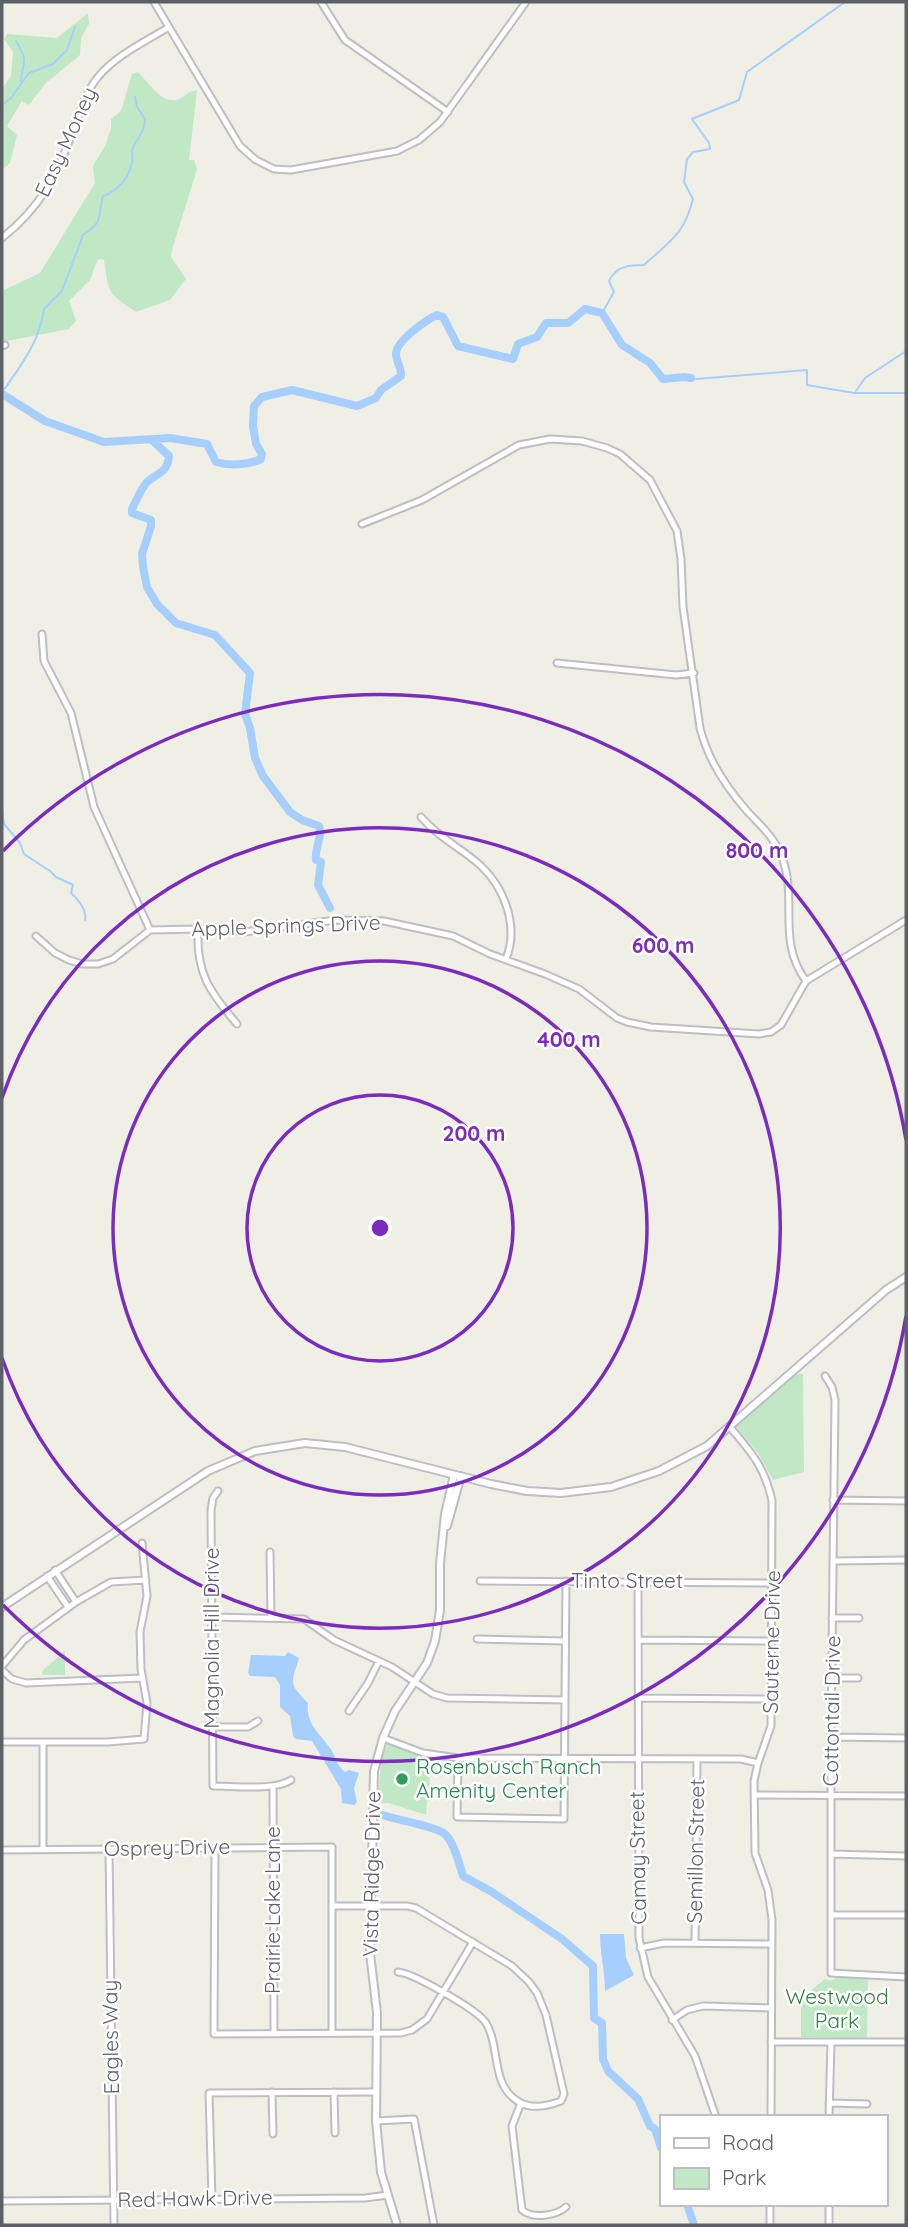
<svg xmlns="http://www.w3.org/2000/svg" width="908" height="2227" font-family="Quicksand,sans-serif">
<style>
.green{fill:#c1e8c5}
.water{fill:#a6cfff}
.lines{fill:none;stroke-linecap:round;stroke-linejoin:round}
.stream{stroke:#a6cfff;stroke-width:2}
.river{stroke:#a6cfff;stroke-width:8}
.minor-casing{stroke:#bdbec4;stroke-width:9}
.tertiary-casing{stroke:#bdbec4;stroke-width:10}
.minor{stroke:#fff;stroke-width:5}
.tertiary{stroke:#fff;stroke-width:6}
.ring{fill:none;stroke:#7b2cbf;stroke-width:3.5}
.leisure-dot{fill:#2e9e5b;stroke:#fff;stroke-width:2.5}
.labels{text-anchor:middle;stroke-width:5;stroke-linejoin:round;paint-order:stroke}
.street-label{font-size:21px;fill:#5d6066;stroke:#fff}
.leisure-label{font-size:21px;fill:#27864d;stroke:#fff;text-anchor:start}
.park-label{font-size:21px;fill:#31813d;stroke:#fff}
.centre{fill:#7b2cbf;stroke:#fff;stroke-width:3.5}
.ring-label{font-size:21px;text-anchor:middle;font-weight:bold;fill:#7b2cbf;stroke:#fff;stroke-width:5;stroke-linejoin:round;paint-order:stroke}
</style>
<rect width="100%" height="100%" fill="#f0efe5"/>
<path class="green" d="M88 13 89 24 81 38 80 55 45 84 29 105 22 101 7 126 17 135 10 163 2 170V89L11 76 13 52 4 39 7 34 57 38Z
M138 72C147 81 161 103 176 100 184 98 188 91 197 90L189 160H194L197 169 172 250 171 257 186 279 170 300 136 312C107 292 109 295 104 260L100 259 97 261 90 280 69 301 76 321 69 329 2 342V291L40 273 95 183 93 166 105 146 111 129V119L121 111 132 74Z
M794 1374H803L804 1472 773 1480 758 1453 736 1427Z
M65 1651V1675H42L43 1670Z
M387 1743 429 1757 430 1801 427 1802 426 1815 389 1803H378L381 1761Z
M839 1976H868L867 2038 801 2037V1999L825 1979 831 1981Z"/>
<path class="water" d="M288 1652 299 1658C292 1683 287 1682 308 1703 306 1724 318 1731 330 1748 337 1757 333 1761 345 1772L349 1770 359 1773 354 1788 357 1802 354 1805 342 1803 341 1789 312 1741 296 1739 293 1736 290 1716 280 1707V1685L275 1677 250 1676 248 1673 251 1655 285 1656Z
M600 1934H624L626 1958 634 1975 605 1991C605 1971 600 1954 600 1934Z"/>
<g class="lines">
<path class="stream" d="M16 41C30 64 22 60 21 82
M2 105 11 98 29 73 53 64 67 50 75 27
M602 313 614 292 609 281C616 266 629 265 644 265 669 242 684 235 693 199L684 182 687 159 693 152 710 149 709 143 692 119 739 100 747 72 845 2
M696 379 807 370V385L854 393H906
M2 391C8 386 10 380 15 374 30 352 40 335 44 309L62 291 83 235C104 221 97 219 103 196 118 191 129 178 132 162 133 158 132 155 132 151 135 138 144 137 145 119L137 107 135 97
M856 391 865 378 906 351
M2 809 4 824 20 843 24 854 50 871 56 877 73 885 71 893C78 899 87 910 85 920"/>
<path class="river" d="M2 394 45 421 104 442 170 438 207 444 216 462C229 466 248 465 261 459L262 454 256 444 253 426 254 406 262 397 292 390 357 406 376 398 381 390 401 376C402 368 396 362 396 354 396 341 426 320 437 315L443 317 458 346 513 359 518 344 537 337 546 323H568L585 309 602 313 622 345 650 363 663 379 684 377 691 378
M152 440 169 456C167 474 158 472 147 482 141 489 136 501 132 509V513L151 520V526L142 554 143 567 147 587 157 604 176 623 215 635 250 673 245 714 250 728 255 758 263 776 290 812 302 820 319 826C323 837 314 849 316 860L321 862 318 885 330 908
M383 1815C396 1820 439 1827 446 1835 455 1845 459 1863 463 1876L492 1892 562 1939 593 1966 594 2018 602 2023 603 2059 608 2071 638 2099 650 2126 655 2129 661 2148
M687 2204 694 2225"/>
<defs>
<path id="minor" d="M154 2 240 146 256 160 274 169 291 170 397 151 419 140 440 122 526 2
M321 2 345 40 448 112
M2 238C41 207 56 177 73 131 80 112 85 93 98 77 116 55 145 42 169 27
M2 346 5 345
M362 524 422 500 519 445 550 439 582 441 607 448 620 454 650 480 677 531 681 559 683 607 700 728C708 760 725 786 747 811 759 824 773 836 780 853 800 896 775 939 806 981
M42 634 44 661 71 713 94 807 150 930
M557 663 676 675 694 673
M421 817C440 839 460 847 480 865 505 888 519 927 506 959
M198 929C196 973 209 991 237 1024
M36 936 55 953 69 960 82 964H98L113 959 150 930 198 929 245 932 336 920 384 921 453 936 490 954 545 974 579 989 617 1018 627 1022 651 1027 759 1034 771 1032 781 1025 806 981 906 920
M825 1376 832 1387 835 1400 831 1737V1973L906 1977
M729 1426C751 1452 765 1467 772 1501L771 1726 758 1763 754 1781 755 1853 768 1890 772 1920 771 2117
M218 1491 213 1498 211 1510 213 1786C233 1786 275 1791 291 1780
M833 1500 906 1501
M270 1552 271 1618
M834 1561 906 1560
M55 1570 76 1602
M47 1576 68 1607
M480 1581 773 1583
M638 1581 639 1938 648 1977 695 2056 716 2117
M212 1617 304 1619 334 1640 392 1667 433 1694 447 1698 565 1700
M832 1618H859
M477 1639 565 1641
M638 1640 773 1641
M2 1666 24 1640 76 1602 111 1582 146 1580
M2 1670 12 1679 26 1683 142 1678
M832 1678H858
M637 1698 773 1699
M349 1711 368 1683 379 1661
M213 1727H248L258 1721
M831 1737 906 1738
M383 1738 423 1753 458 1758 741 1759 758 1763
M2 1742H108L144 1739 147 1703 141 1669 140 1632 147 1596 142 1543
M458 1758 457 1817 564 1819 566 1581
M273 1786 274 2034
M754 1795 906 1796
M215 1848 214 2034 401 2033 412 2030 427 2019 473 1942
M43 1849V1743
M109 1849 114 2225
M2 1850 332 1847V2033
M831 1854 906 1856
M332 1906H407L416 1908 512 1966 529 1982 537 1993 546 2015 564 2094 561 2101C548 2106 531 2109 519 2102 490 2085 501 2048 486 2023 478 2010 413 1973 398 1972
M831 1915H906
M695 1943 697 1759
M640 1948 664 1943 772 1944
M672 2020 687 2010 703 2006 771 2008
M771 2042H906
M272 2092 273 2134
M334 2092 335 2133
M521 2103 512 2126 522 2210C532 2219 556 2216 566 2207
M829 2103 867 2104
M829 2117 831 2042
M376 2121 414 2119 434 2225
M212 2199 209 2093 376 2092
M2 2201 365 2198 388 2195
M829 2204V2225
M770 2225V2204"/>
<path id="tertiary" d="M447 1526 461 1476
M2 1607 208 1471 255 1451 305 1443 345 1447 491 1484 527 1491 561 1493 611 1487 659 1471 707 1446 886 1290 906 1277
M397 2225 381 2172 376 2121 377 2013 370 1953 374 1771 383 1738 395 1711 427 1663 435 1641 440 1610V1563L445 1514 454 1475"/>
</defs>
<use href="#minor" class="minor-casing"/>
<use href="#tertiary" class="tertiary-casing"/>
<use href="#minor" class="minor"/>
<use href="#tertiary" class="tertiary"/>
</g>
<g class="ring">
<circle cx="380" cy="1228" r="133"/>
<circle cx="380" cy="1228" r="267"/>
<path d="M2 1098A400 400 0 1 1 2 1358"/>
<path d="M906 1316A533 533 0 0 1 3 1605M3 851A533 533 0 0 1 906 1140"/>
</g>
<circle class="leisure-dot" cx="402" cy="1779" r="7"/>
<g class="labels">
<g class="street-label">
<text transform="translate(66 142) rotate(-65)" y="7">Easy Money</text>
<text transform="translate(286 926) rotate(-2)" y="7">Apple Springs Drive</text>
<text x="627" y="1588">Tinto Street</text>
<text transform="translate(212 1638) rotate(-90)" y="7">Magnolia Hill Drive</text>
<text transform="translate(772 1642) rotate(-89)" y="7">Sauterne Drive</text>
<text transform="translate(832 1711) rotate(-89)" y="7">Cottontail Drive</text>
<text transform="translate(167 1848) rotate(-1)" y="7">Osprey Drive</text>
<text transform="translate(696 1851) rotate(-89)" y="7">Semillon Street</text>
<text transform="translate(638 1858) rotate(-91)" y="7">Camay Street</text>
<text transform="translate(372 1874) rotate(-89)" y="7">Vista Ridge Drive</text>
<text transform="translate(273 1910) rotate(-90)" y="7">Prairie Lake Lane</text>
<text transform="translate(111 2037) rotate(-91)" y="7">Eagles Way</text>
<text transform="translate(195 2199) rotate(-1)" y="7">Red Hawk Drive</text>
</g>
<g class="leisure-label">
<text x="416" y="1774">Rosenbusch Ranch<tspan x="416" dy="24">Amenity Center</tspan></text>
</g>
<g class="park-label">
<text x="837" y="2004">Westwood<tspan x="837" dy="24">Park</tspan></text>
</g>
</g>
<circle cx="380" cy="1228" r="10" class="centre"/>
<g class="ring-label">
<text x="757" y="858">800 m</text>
<text x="663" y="953">600 m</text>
<text x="569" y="1047">400 m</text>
<text x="474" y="1141">200 m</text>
</g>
<rect width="908" height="2227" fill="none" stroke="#5d6066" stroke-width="7"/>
<rect x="660" y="2115" width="228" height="91" fill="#ffffff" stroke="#bebfc2" stroke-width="2"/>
<rect x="674" y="2138" width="35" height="10" fill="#ffffff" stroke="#bebfc2" stroke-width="2"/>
<text x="722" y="2150" font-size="21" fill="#5d6066">Road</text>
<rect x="674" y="2168" width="35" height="21" fill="#c1e8c5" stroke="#bebfc2" stroke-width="2"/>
<text x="722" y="2185" font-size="21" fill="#5d6066">Park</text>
</svg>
